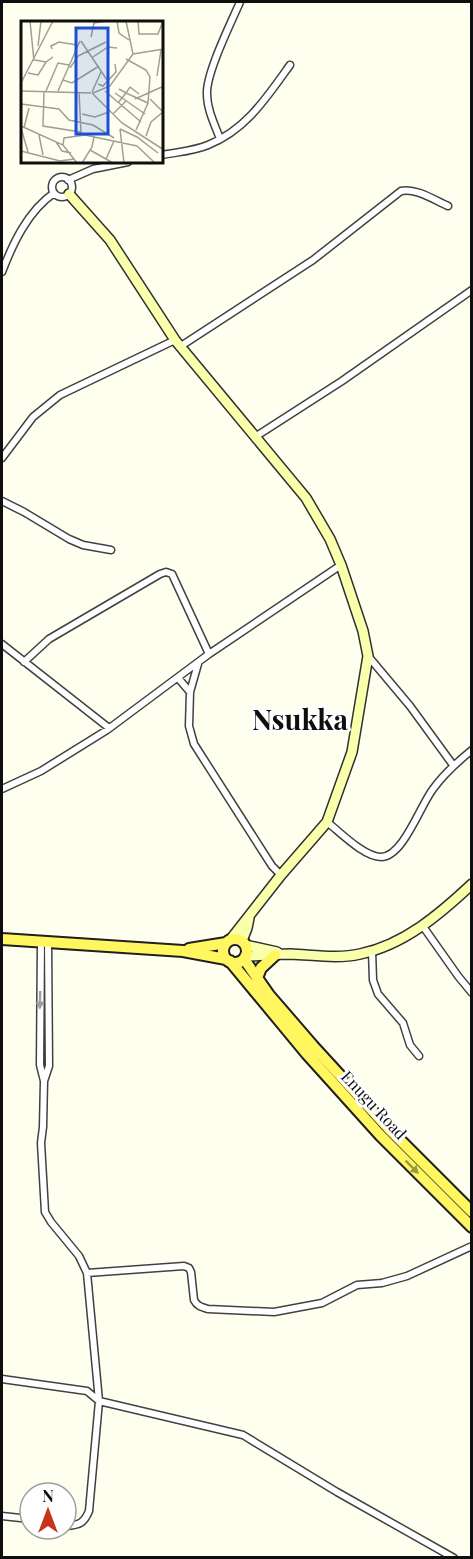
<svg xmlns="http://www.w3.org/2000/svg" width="473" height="1559" font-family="'Playfair Display',serif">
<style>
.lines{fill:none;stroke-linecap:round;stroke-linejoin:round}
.street-casing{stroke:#414141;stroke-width:9}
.secondary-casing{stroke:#303030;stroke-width:12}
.primary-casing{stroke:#1f1f1f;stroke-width:14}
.street{stroke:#fff;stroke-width:6}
.secondary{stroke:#f9ffab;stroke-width:9}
.primary{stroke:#fff660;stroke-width:10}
.oneway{fill:#9f9f9f}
.oneway2{fill:#9f993f}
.labels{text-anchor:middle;stroke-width:6;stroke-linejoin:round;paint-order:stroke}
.street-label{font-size:16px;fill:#0e0e0e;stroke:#fff}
.town-label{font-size:28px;font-weight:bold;fill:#0e0e0e;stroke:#fff}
.inset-road{fill:none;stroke:#9f9f96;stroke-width:1.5}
.view{fill:#1d4ed8;fill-opacity:0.15;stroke:#1d4ed8;stroke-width:3}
.inset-edge{fill:none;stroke:#0e0e0e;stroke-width:3}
</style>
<rect width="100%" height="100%" fill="#fffff0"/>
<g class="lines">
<defs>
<path id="street" d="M220 139C215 125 207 110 207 94 206 73 231 23 240 2
M162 155C177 152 194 151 208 145 246 130 267 97 290 65
M52 187a10 10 0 1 1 20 0a10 10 0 1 1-20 0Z
M68 180 93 169 128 162
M2 272C13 243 28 211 54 193
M181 346 313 260 401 191C417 188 434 200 448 206
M255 437 342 381 472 290
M2 458 33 417 60 395 175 340
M2 501 24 512 69 539 83 545 111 550
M2 644 109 728
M368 656 410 706 453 765
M24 662 49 639 160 574 166 572 172 574 209 654
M198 664 190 692 189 726 194 744 272 866 281 875
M178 678 190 692
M2 789 41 771 107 730 209 654 341 565
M327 822C340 832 364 857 381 857 403 857 420 806 433 789 444 774 457 762 472 750
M422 925 458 976 472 993
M41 942 40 1065 44 1081
M48 942 49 1066 44 1081 43 1127 41 1143 45 1212 51 1222 79 1256 87 1273 99 1401 89 1511C84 1523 80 1525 66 1526
M372 951 373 980 378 994 403 1023 410 1045 419 1056
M87 1273 184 1266 189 1268 191 1272 194 1300C197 1306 201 1307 208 1309L274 1312 322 1303 357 1285 382 1283 407 1276 472 1246
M2 1379 87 1391 99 1401 243 1435 337 1492 454 1558
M2 1516 30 1519"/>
<path id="secondary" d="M69 194 110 240 175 340 306 498 330 539 341 565 363 631 368 656 352 752 327 822 281 875 231 939
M242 941 247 928 249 918
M245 945 277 952
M245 956C260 956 276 954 291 954 314 955 338 959 360 954 404 945 440 914 472 884"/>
<path id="primary" d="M2 939 183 951 226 959
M223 951a12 12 0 1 1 24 0a12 12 0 1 1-24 0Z
M189 949 226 943
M244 959 269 995 313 1046 388 1128 472 1212
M230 961 307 1054 380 1135 472 1227
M257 978 261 968 275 955"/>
</defs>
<use href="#street" class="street-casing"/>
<use href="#secondary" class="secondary-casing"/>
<use href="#primary" class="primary-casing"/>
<use href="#street" class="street"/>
<use href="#secondary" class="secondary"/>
<use href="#primary" class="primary"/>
</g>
<defs><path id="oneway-solid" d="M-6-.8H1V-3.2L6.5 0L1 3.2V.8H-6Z" transform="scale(1.5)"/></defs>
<use class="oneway" href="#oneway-solid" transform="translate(40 1000) rotate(91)"/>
<use class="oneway2" href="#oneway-solid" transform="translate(412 1167) rotate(45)"/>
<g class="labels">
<g class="street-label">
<text transform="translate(374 1105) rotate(47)" y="6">Enugu Road</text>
</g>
<g class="town-label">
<text x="300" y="730">Nsukka</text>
</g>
</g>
<g transform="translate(21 21)">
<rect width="142" height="142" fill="#fffff0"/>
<path class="inset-road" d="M9 0 13 40M96 0 98 12 108 19M117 0 118 13H137L142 0M70 16 73 2 85 0M60 20 86 59M17 25 20 0M31 28 30 25 38 21 56 24M67 30 85 21M112 33 143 28M72 36 87 26 96 27M105 38 125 49 129 56 127 82 115 109M14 39 25 41 32 36M49 47 57 35 67 30M7 52 17 54 25 41M136 55 140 29M42 59 51 62 78 45M0 62 32 0M77 63 82 65 95 51 94 43M98 68 105 72 109 66 118 73M0 70 70 72M23 70 22 105 60 111 58 71M25 70 37 42 48 44M37 70 59 20M84 70 120 101M71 71 80 51M71 72 101 102 143 129M72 72 89 65 112 33 105 0M94 72 124 93M114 78 143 65M97 82 105 72 127 82M0 83 38 88 48 99 72 104 93 117M61 93 74 96 88 91M92 93 105 80M0 105 42 124 56 142M0 107 7 131M3 107 8 87M99 108 116 116 137 132M99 108 103 142M18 114 22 134M125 115 130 101 142 91 129 78M35 121 41 130 50 132M42 124 43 117 64 114 116 125 134 142M69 129 92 142M0 130 39 140 53 138M85 138 93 120M61 142 71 126 73 116"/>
<path class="view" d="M55 7H87V113H55Z"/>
<rect width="142" height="142" class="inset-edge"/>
</g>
<rect width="473" height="1559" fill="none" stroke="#0e0e0e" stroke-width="6"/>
<g transform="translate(48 1511)"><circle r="28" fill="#ffffff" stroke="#9f9f9f" stroke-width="1.5"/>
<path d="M0-4.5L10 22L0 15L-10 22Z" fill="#cc3119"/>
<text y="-9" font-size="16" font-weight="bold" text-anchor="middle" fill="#0e0e0e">N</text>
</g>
</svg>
